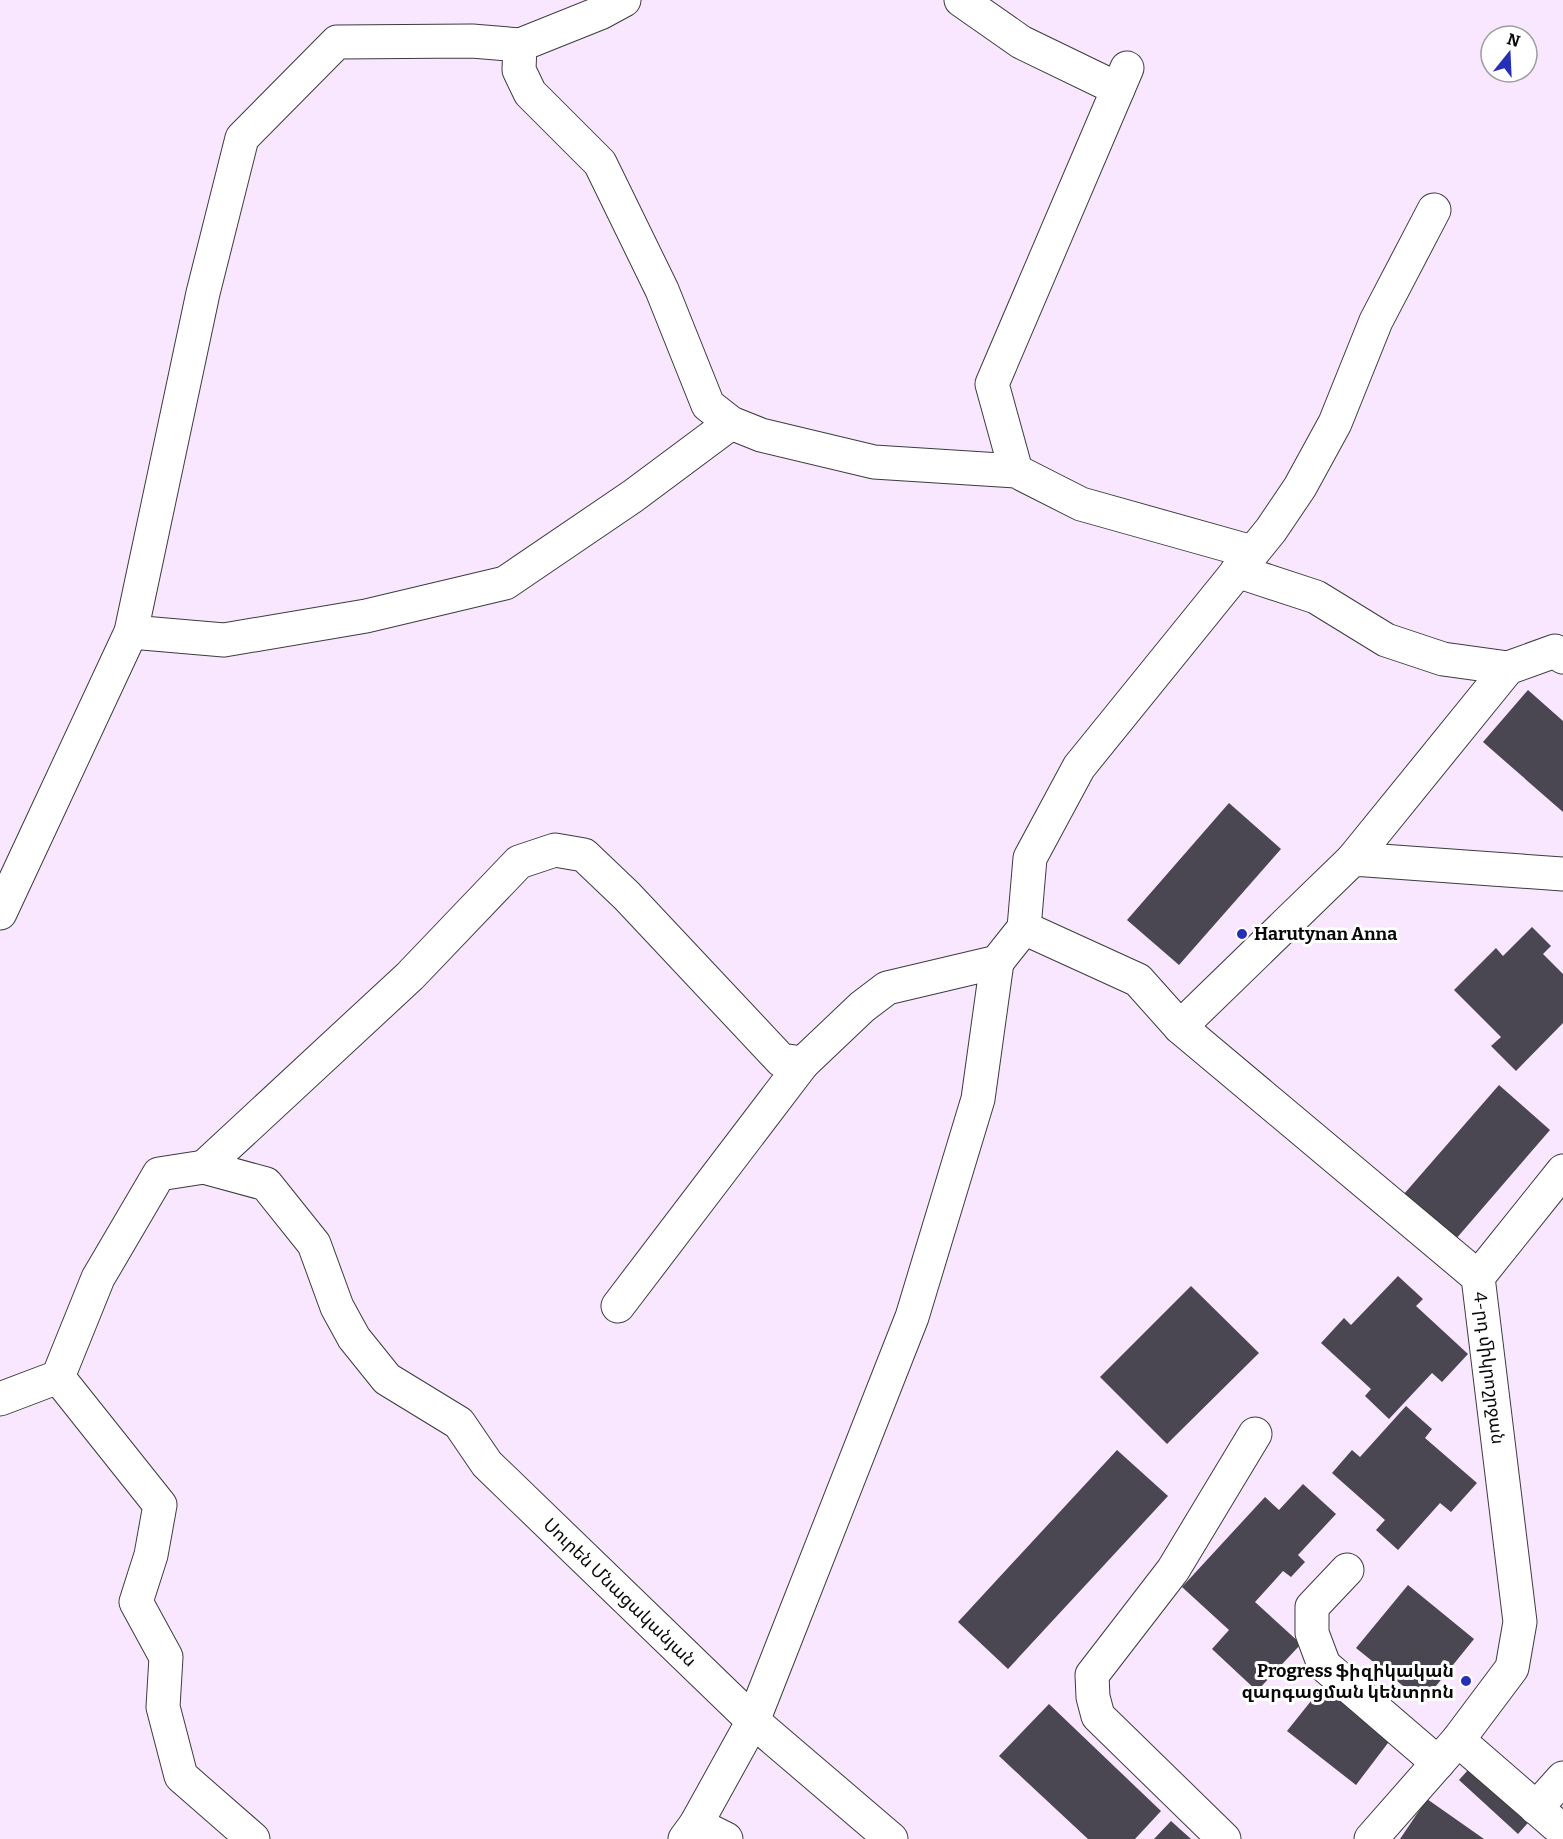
<svg xmlns="http://www.w3.org/2000/svg" width="1563" height="1839" font-family="Bitter,'Noto Sans Armenian',serif">
<style>
.building{fill:#4a4652}
.lines{fill:none;stroke-linecap:round;stroke-linejoin:round}
.minor-casing{stroke:#3c3c3c;stroke-width:35}
.minor{stroke:#fff;stroke-width:33}
.poi-dot{fill:#252fb6;stroke:#fff;stroke-width:2}
.labels{text-anchor:middle;stroke-width:6;stroke-linejoin:round;paint-order:stroke}
.poi-label{font-size:18px;font-weight:bold;fill:#090909;stroke:#fff;text-anchor:start}
.street-label{font-size:18px;fill:#090909;stroke:#fff}
</style>
<rect width="100%" height="100%" fill="#f9e6ff"/>
<path class="building" d="M1528 690 1563 721V812L1483 742Z
M1229 803 1281 849 1179 965 1127 920Z
M1532 927 1551 946 1543 954 1563 974V1023L1516 1071 1491 1046 1501 1037 1454 990 1496 948 1503 956Z
M1499 1085 1550 1130 1449 1247 1397 1202Z
M1398 1276 1423 1299 1416 1306 1468 1354 1442 1382 1432 1373 1389 1419 1365 1396 1371 1389 1321 1343 1344 1318 1351 1325Z
M1191 1286 1259 1353 1167 1444 1100 1377Z
M1406 1406 1432 1429 1425 1438 1477 1483 1451 1512 1440 1503 1398 1550 1376 1530 1385 1520 1332 1473 1352 1450 1360 1457Z
M1117 1450 1168 1496 1008 1669 958 1622Z
M1303 1484 1336 1514 1298 1555 1305 1562 1291 1577 1283 1571 1255 1602 1301 1644 1257 1691 1212 1649 1229 1630 1182 1587 1265 1497 1279 1510Z
M1408 1585 1474 1639 1423 1702 1356 1648Z
M1323 1686 1391 1739 1356 1785 1287 1731Z
M1049 1704 1161 1811 1135 1839H1088L999 1756Z
M1477 1760 1536 1814 1518 1834 1459 1780Z
M1427 1799 1484 1839H1400Z
M1171 1821 1191 1839H1154Z"/>
<g class="lines">
<defs>
<g id="minor">
<path d="M624 0 600 13 520 45 519 70 530 93 600 163 662 290 708 405 731 423 761 435 874 462 1016 471 1081 504 1252 552"/>
<path d="M961 0 1021 42 1118 89"/>
<path d="M1016 471 992 384 1127 68"/>
<path d="M1237 571 1316 597 1386 640 1443 659 1508 668"/>
<path d="M131 632 224 640 366 616 505 583 633 496 731 423"/>
<path d="M1353 859 1508 668 1555 651 1563 657"/>
<path d="M0 913 131 632 203 293 242 138 337 42 472 41 520 45"/>
<path id="s1" d="M1024 928 1138 980 1180 1027 1478 1277 1520 1622 1512 1668 1458 1740 1371 1839"/>
<path d="M1180 1027 1353 859 1563 874"/>
<path d="M204 1167 410 976 519 862 555 850 584 855 627 896 781 1060 803 1063 862 1007 887 988 997 962 1024 928 1030 858 1079 767 1271 530 1300 487 1335 423 1376 321 1434 210"/>
<path d="M1478 1277 1563 1171"/>
<path d="M618 1306 803 1063"/>
<path d="M58 1377 160 1505 151 1555 136 1602 166 1657 163 1707 181 1776 253 1839"/>
<path id="s2" d="M0 1399 58 1377 98 1278 159 1174 204 1167 266 1184 314 1244 337 1307 354 1338 387 1379 459 1423 487 1464 753 1721 891 1839"/>
<path d="M1347 1570 1312 1607V1633L1324 1665 1438 1763"/>
<path d="M1458 1740 1563 1831"/>
<path d="M1536 1808 1563 1778"/>
<path d="M696 1824 726 1839"/>
<path d="M685 1839 696 1824 753 1721 912 1317 978 1099 997 962"/>
<path d="M1224 1839 1098 1716 1093 1697 1092 1675 1173 1570 1255 1434"/>
</g>
</defs>
<use href="#minor" class="minor-casing"/>
<use href="#minor" class="minor"/>
</g>
<g class="poi-dot">
<circle cx="1242" cy="934" r="6"/>
<circle cx="1466" cy="1681" r="6"/>
</g>
<g class="labels">
<g class="poi-label">
<text x="1254" y="940">Harutynan Anna</text>
<text x="1454" y="1677" text-anchor="end">Progress ֆիզիկական<tspan x="1454" dy="21">զարգացման կենտրոն</tspan></text>
</g>
<g class="street-label">
<text dy="6" stroke="none"><textPath href="#s1" startOffset="669">4-րդ միկրոշրջան</textPath></text>
<text dy="6" stroke="none"><textPath href="#s2" startOffset="950">Սուրեն Մնացականյան</textPath></text>
</g>
</g>
<g transform="translate(1509 54) rotate(18)"><circle r="28" fill="#ffffff" stroke="#9d9d9d" stroke-width="1.5"/>
<path d="M0-4.5L10 22L0 15L-10 22Z" fill="#252fb6"/>
<text y="-9" font-size="16" font-weight="bold" text-anchor="middle" fill="#090909">N</text>
</g>
</svg>
